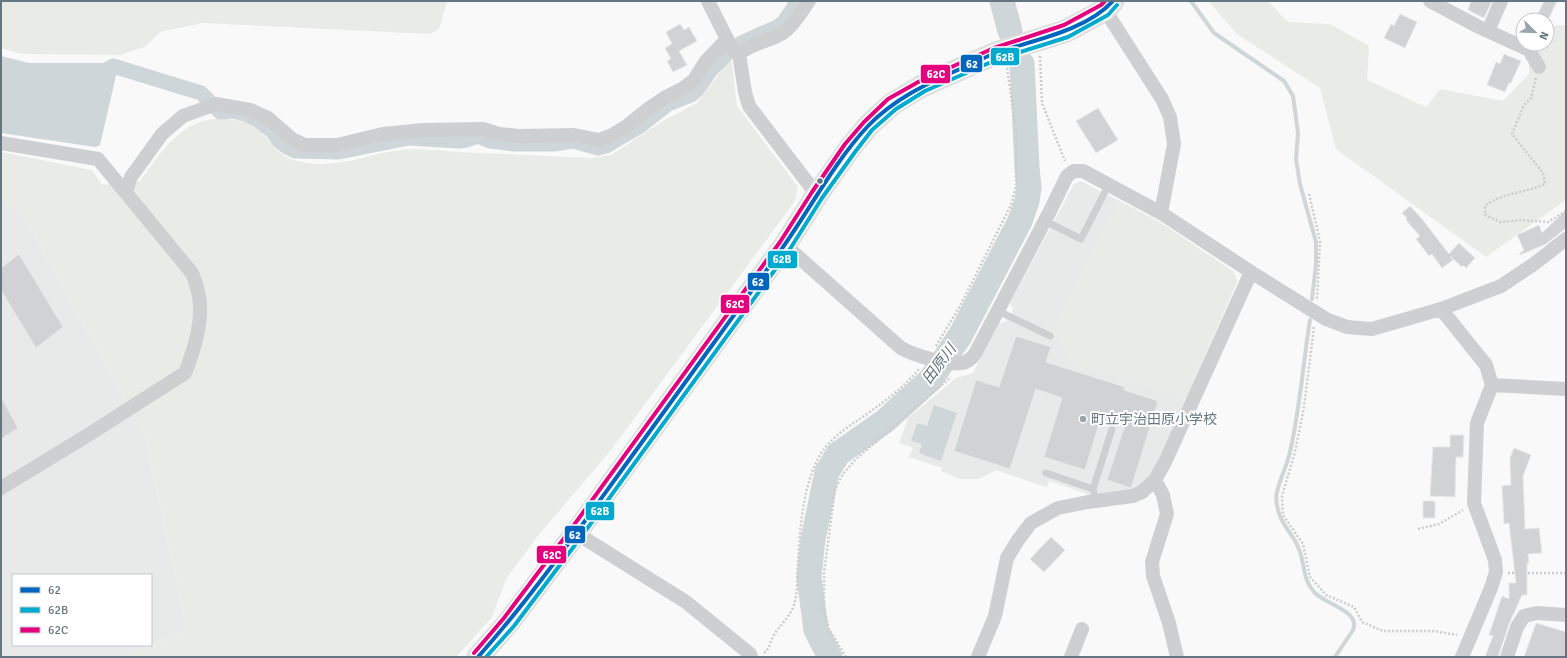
<svg xmlns="http://www.w3.org/2000/svg" width="1567" height="658" font-family="Signika,'Noto Sans JP',sans-serif">
<style>
.built{fill:#e8e9e9;fill-rule:evenodd}
.green{fill:#e8ebe6}
.water{fill:#ced6d9}
.lines{fill:none;stroke-linecap:round;stroke-linejoin:round}
.stream{stroke:#ced6d9;stroke-width:4}
.canal{stroke:#ced6d9;stroke-width:15}
.river{stroke:#ced6d9;stroke-width:25}
.building{fill:#d0d2d3;stroke:#e8e8e8}
.highway-casing{stroke:#d5d6d6;stroke-width:23}
.path{stroke:#cbcccd;stroke-width:2.5;stroke-dasharray:2 2;stroke-linecap:butt}
.lane{stroke:#cecfd0;stroke-width:7}
.street{stroke:#cecfd0;stroke-width:14}
.highway{stroke:#e1e2e2;stroke-width:22}
.bus-1-casing{stroke:#fff;stroke-width:7}
.bus-2-casing{stroke:#fff;stroke-width:7}
.bus-3-casing{stroke:#fff;stroke-width:7}
.bus-1{stroke:#0065bd;stroke-width:4}
.bus-2{stroke:#00a9ce;stroke-width:4}
.bus-3{stroke:#e5007d;stroke-width:4}
.bus-dot{fill:#657683;stroke:#fff;stroke-width:1.5}
.poi-dot{fill:#99a4ac;stroke:#fff;stroke-width:1.5}
.labels{text-anchor:middle;stroke-width:4;stroke-linejoin:round;paint-order:stroke}
.poi-label{font-size:14px;fill:#657683;stroke:#fff;text-anchor:start}
.water-label{font-size:15px;font-style:italic;fill:#60757c;stroke:#fff}
.line-badge{stroke:#fff;stroke-width:1.5}
.badge-label{font-size:11px;text-anchor:middle;font-weight:bold;fill:#fff}
</style>
<rect width="100%" height="100%" fill="#f9f9f9"/>
<path class="built" d="M1081 181 1158 221 1234 272 1237 282 1152 474 1133 491 1087 494 1050 481 1046 487 996 470 979 479H960L941 471 942 468 909 457 913 448 899 443 908 418 956 378 973 373 999 324 1008 320 1010 317 1013 309 1010 303 1074 184Z
M1 199 24 216 145 436 187 630 124 657H1ZM13 575H151V645H13Z"/>
<path class="green" d="M1 1H447L439 29 430 34 202 23 160 32 146 46 121 55 29 54 17 53 1 48Z
M1208 1H1268L1288 22 1330 24 1369 46 1367 80 1426 107 1440 89 1503 101 1529 74V44H1547V26L1566 25V200L1486 257 1336 149 1320 88 1237 34Z
M730 59 732 63 737 106 798 187 795 201 611 450 541 532 506 579 492 617 459 654 456 657H124L187 630 145 436 24 216 1 199V152L92 170 102 185 140 181C159 155 177 125 211 119 228 117 250 120 262 133 272 143 277 154 291 159 330 173 364 154 401 150 417 148 442 151 459 152 503 154 548 156 592 158L611 155 663 121 697 103Z
M1119 201 1158 221 1234 272 1237 282 1186 398 1074 364 1052 330Z"/>
<path class="water" d="M1 56 29 63H116L118 67 100 145 95 147 1 133Z
M934 405 957 413 941 461 919 453 922 444 911 441 917 423 927 426Z"/>
<g class="lines">
<path class="stream" d="M1191 1 1214 33 1284 81 1293 96 1298 133 1296 159 1300 184 1316 242V264L1312 299
M1310 320C1303 364 1300 409 1290 452 1287 466 1280 478 1277 492 1275 500 1277 508 1280 516 1284 527 1294 536 1298 547 1306 564 1301 579 1316 594 1327 604 1361 612 1353 630L1335 657"/>
<path class="canal" d="M741 43 777 27 784 22 798 1
M99 74 113 66 201 93 220 112 233 111 245 114 258 120 273 132 279 141 287 147 295 151 339 152 409 138 459 141 467 140 478 136 490 141 514 144H554L573 141 598 148 606 146 640 126 668 104 691 95 697 90 710 71 726 55"/>
<path class="river" d="M1002 1 1010 31
M830 657 816 630 809 577 813 539 827 472 838 454 885 421 931 379 960 336 1020 221 1027 201 1029 188 1027 167 1022 64"/>
</g>
<path class="building" d="M1471 1H1492L1484 18 1468 10Z
M1544 1H1557L1548 20H1535Z
M1400 14 1417 22 1405 48 1384 38 1391 24 1394 26Z
M680 24 684 30 689 27 697 41 679 51 687 65 673 72 667 61 671 59 665 48 672 44 666 32Z
M1504 54 1521 61 1511 83H1509L1505 92 1487 85 1496 62 1500 64Z
M1098 108 1118 140 1096 153 1076 121Z
M1410 206 1422 219 1449 254 1459 243 1475 258 1466 268 1463 265 1462 267 1450 256 1453 260 1442 268 1432 254 1429 256 1416 239 1420 236 1406 220 1407 218 1402 213Z
M1566 210V228L1546 244 1520 255 1519 254 1524 250 1517 235 1539 225 1542 233Z
M19 254 63 327 36 348 1 290V268Z
M1016 336 1051 347 1046 362 1125 387 1124 390 1158 401 1131 488 1107 480 1125 425 1101 417 1085 470 1044 457 1062 398 1036 389 1010 469 954 451 976 380 999 387Z
M1 397 18 428 1 439Z
M1450 435H1464L1463 457H1456L1455 497 1430 496 1433 447H1450Z
M1514 448 1531 455 1523 476 1525 529 1539 528 1542 553 1528 554 1529 563H1527V595H1522L1509 624 1498 657H1485L1493 636 1489 635 1502 596 1509 599V583H1516L1509 523 1504 524 1502 486 1511 485 1510 458Z
M1423 501H1435V518H1423Z
M1051 537 1065 550 1044 572 1030 559Z
M1536 623 1566 632V657H1524Z"/>
<g class="lines">
<defs>
<path id="highway" d="M478 657 509 622 576 533 785 245 817 195 850 148 868 126 892 104 922 86 996 53 1066 31 1105 10 1113 1"/>
</defs>
<use href="#highway" class="highway-casing"/>
<path class="path" d="M1040 56 1042 103 1065 161
M1536 78 1531 98 1524 105 1512 134 1543 173 1545 184C1526 193 1500 193 1485 206V215L1501 222 1520 220 1548 222 1566 211
M1309 194 1320 241 1317 299
M1314 327 1304 407 1295 452 1282 496 1283 515 1303 544 1310 577 1326 595 1354 607 1362 622 1383 631H1434L1457 635
M936 346 960 306 1011 205 1016 186V130L1007 67
M1418 529 1439 524 1463 510
M1508 573H1566
M764 653C770 649 770 641 774 635 780 625 790 617 794 605 798 592 797 576 798 563 800 531 802 495 815 465 827 437 848 428 871 411 888 399 905 386 919 369
M846 657 829 629 824 609V573L835 489 843 474 855 460 951 377"/>
<path class="lane" d="M1045 221 1081 239 1109 184
M998 311 1050 336
M1046 473 1093 489
M1096 501 1093 489 1112 429"/>
<path class="street" d="M708 1 732 49 739 54 745 92 749 106 817 195
M1430 1 1479 27 1529 50 1539 67
M1105 10 1162 99 1170 117 1174 144 1161 213
M1488 31 1501 1
M739 54C752 42 770 42 784 32 794 25 801 12 809 1
M1 143 98 159 192 273C196 283 200 294 200 306 201 328 193 353 185 373L88 435 1 488
M126 191 131 177 162 134 183 116 216 104 250 110 268 118 292 139 305 145H337L383 134 423 130 483 129 499 134 519 136 574 135 599 140 612 135 627 126 648 109 664 98 682 89 694 80 706 61 727 39
M785 245 901 348C914 355 948 366 962 363 968 362 972 358 975 354L1049 213 1067 176 1074 171H1083L1161 213 1251 272 1326 319 1347 327 1372 329 1441 309 1501 286 1534 264 1566 239
M1441 309 1486 365 1492 385 1477 423 1474 503 1495 560 1496 572 1491 588 1462 657
M1492 385 1566 389
M1155 480 1163 495 1167 514 1152 562 1153 576 1169 623 1177 657
M576 533 686 602 750 654 751 657
M978 657 995 616 1007 558 1018 540 1031 523 1058 508 1088 502 1133 496 1142 492 1155 480 1165 462 1251 272
M1071 657 1082 629
M1507 657 1517 627 1524 616 1537 613 1566 615"/>
<use href="#highway" class="highway"/>
<defs>
<path id="bus-1" d="M478 657C528 601 572 539 616 478 669 404 723 331 776 257 807 215 833 163 868 126 894 99 926 84 960 69 972 64 985 57 998 52 1035 40 1087 30 1113 1"/>
<path id="bus-2" d="M486 657 514 626 581 537 790 249 822 198 855 152 872 130 896 109 925 91 998 59 1068 37 1108 15 1117 5"/>
<path id="bus-3" d="M474 653 504 618 571 529 780 242 812 192 845 144 864 122 888 99 920 81 994 48 1064 25 1101 5 1105 1"/>
</defs>
<use href="#bus-1" class="bus-1-casing"/>
<use href="#bus-2" class="bus-2-casing"/>
<use href="#bus-3" class="bus-3-casing"/>
<use href="#bus-1" class="bus-1"/>
<use href="#bus-2" class="bus-2"/>
<use href="#bus-3" class="bus-3"/>
</g>
<circle class="bus-dot" cx="820" cy="181" r="3.5"/>
<circle class="poi-dot" cx="1083" cy="419" r="4"/>
<g class="labels">
<g class="poi-label">
<text x="1091" y="424">町立宇治田原小学校</text>
</g>
<g class="water-label">
<text transform="translate(939 364) rotate(-53)" y="5">田原川</text>
</g>
</g>
<g class="line-badge">
<rect x="990" y="47" width="30" height="19" rx="4" fill="#00a9ce"/>
<rect x="960" y="54" width="23" height="19" rx="4" fill="#0065bd"/>
<rect x="920" y="64" width="31" height="20" rx="4" fill="#e5007d"/>
<rect x="767" y="250" width="31" height="19" rx="4" fill="#00a9ce"/>
<rect x="747" y="272" width="23" height="19" rx="4" fill="#0065bd"/>
<rect x="720" y="294" width="30" height="20" rx="4" fill="#e5007d"/>
<rect x="585" y="501" width="30" height="20" rx="4" fill="#00a9ce"/>
<rect x="564" y="525" width="22" height="19" rx="4" fill="#0065bd"/>
<rect x="536" y="545" width="31" height="19" rx="4" fill="#e5007d"/>
</g>
<g class="badge-label">
<text x="1005" y="61">62B</text>
<text x="972" y="68">62</text>
<text x="936" y="78">62C</text>
<text x="782" y="263">62B</text>
<text x="758" y="286">62</text>
<text x="735" y="308">62C</text>
<text x="600" y="515">62B</text>
<text x="575" y="539">62</text>
<text x="552" y="559">62C</text>
</g>
<rect width="1567" height="658" fill="none" stroke="#657683" stroke-width="4"/>
<rect x="12" y="574" width="140" height="72" fill="#ffffff" stroke="#c1c8cd"/>
<rect x="20" y="587" width="20" height="6" fill="#0065bd" stroke="#c1c8cd"/>
<text x="48" y="594" font-size="12" fill="#657683">62</text>
<rect x="20" y="607" width="20" height="6" fill="#00a9ce" stroke="#c1c8cd"/>
<text x="48" y="614" font-size="12" fill="#657683">62B</text>
<rect x="20" y="627" width="20" height="6" fill="#e5007d" stroke="#c1c8cd"/>
<text x="48" y="634" font-size="12" fill="#657683">62C</text>
<g transform="translate(1535 32) rotate(113)"><circle r="19" fill="#ffffff" stroke="#c1c8cd"/>
<path d="M0-3L7 15L0 10L-7 15Z" fill="#99a4ac"/>
<text y="-6" font-size="11" font-weight="bold" text-anchor="middle" fill="#657683">N</text>
</g>
</svg>
